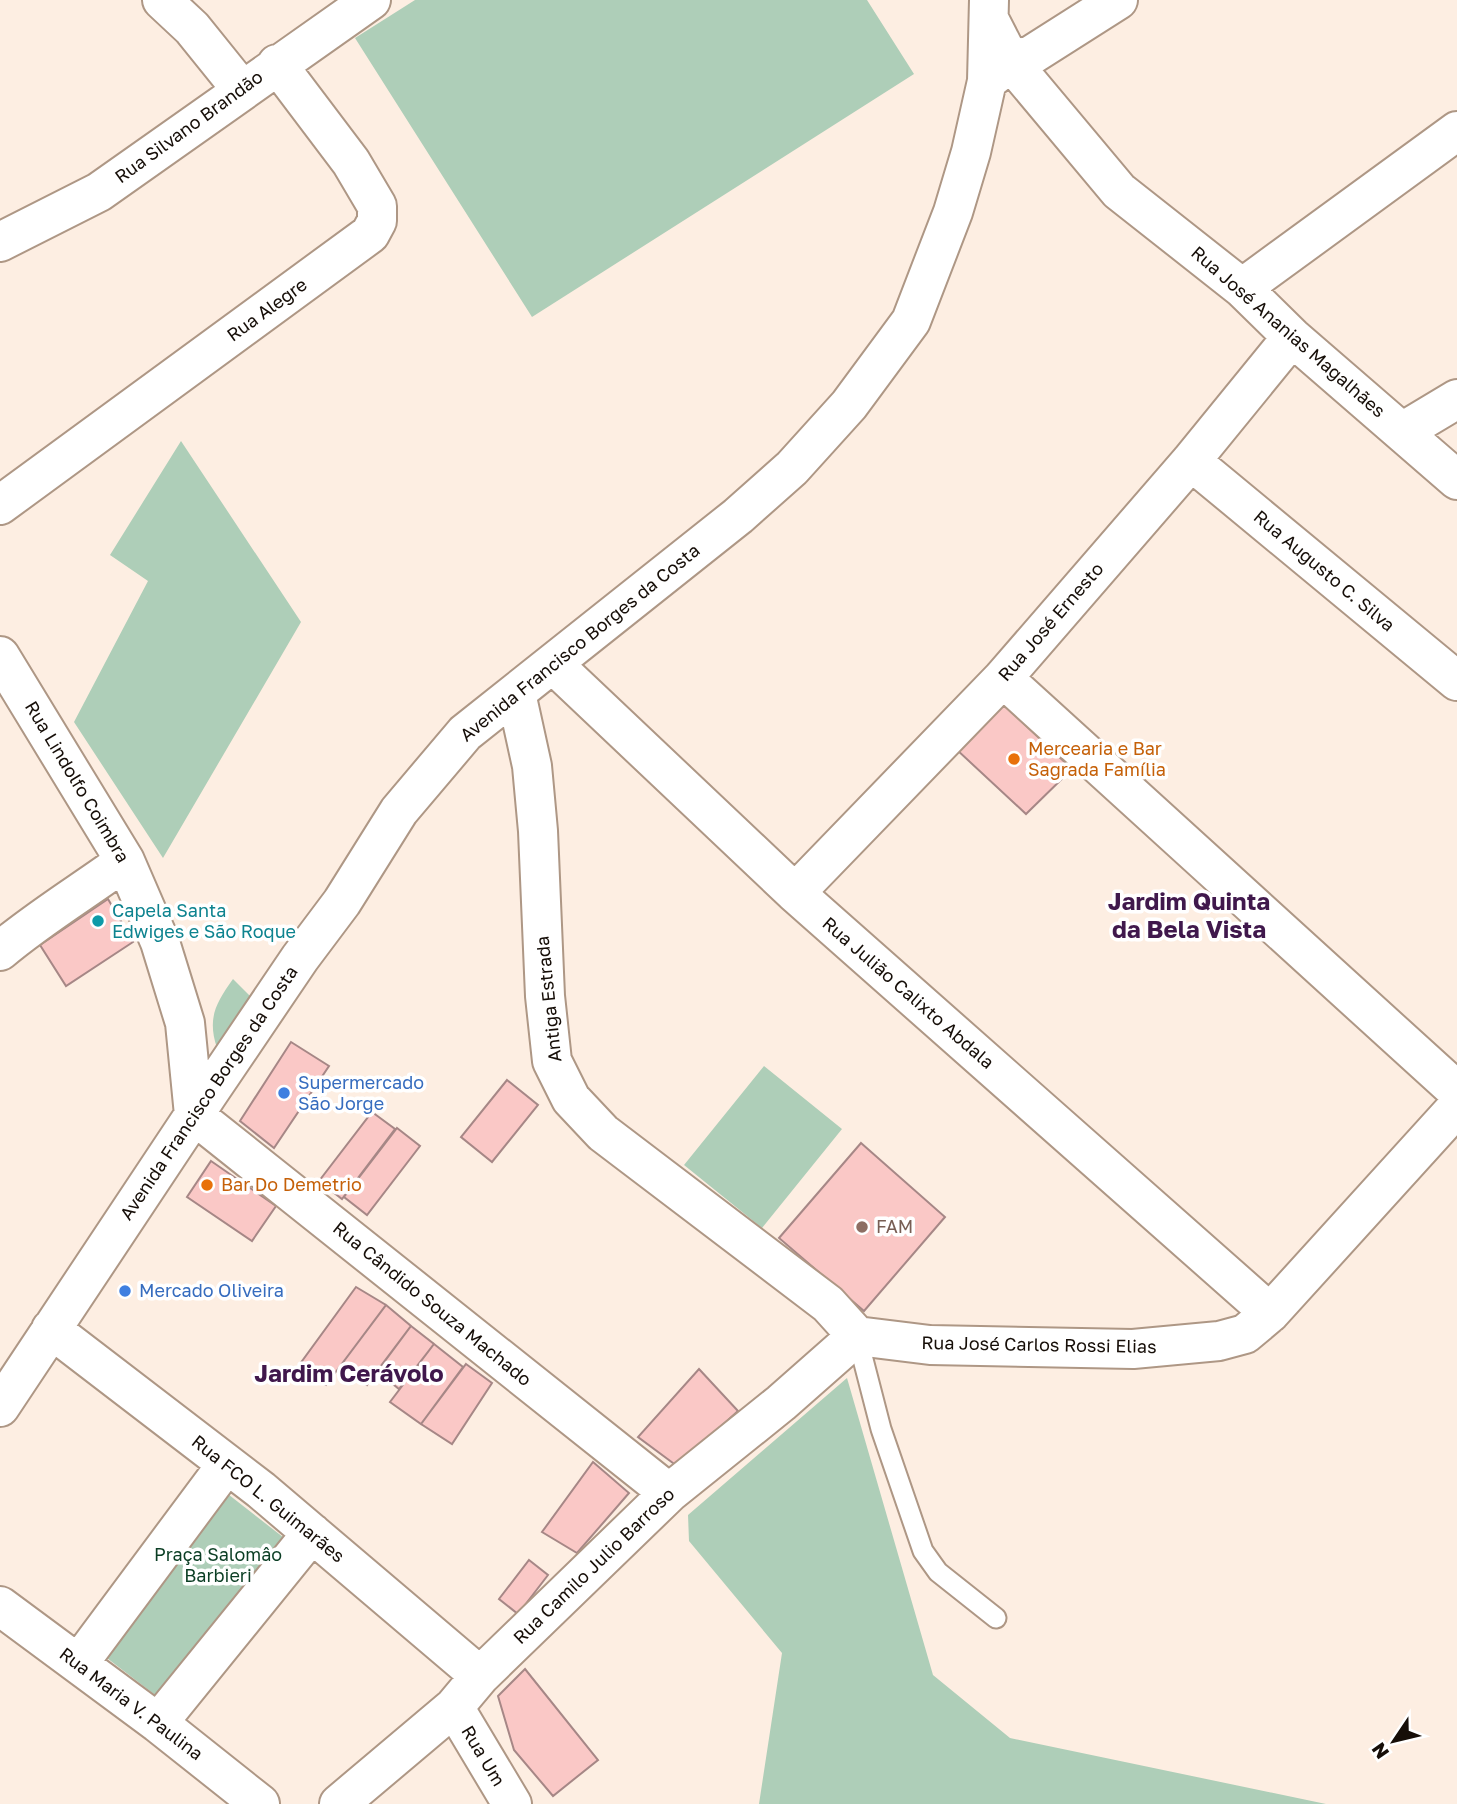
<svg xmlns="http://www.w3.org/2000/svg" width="1457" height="1804" font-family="'Golos Text',sans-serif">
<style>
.green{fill:#aeceb8}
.building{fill:#fac8c6;stroke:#a68786;stroke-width:2}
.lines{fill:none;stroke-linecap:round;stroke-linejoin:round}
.service-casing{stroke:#ae9785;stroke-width:23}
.minor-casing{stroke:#ae9785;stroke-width:42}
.service{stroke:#fff;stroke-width:19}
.minor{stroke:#fff;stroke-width:38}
.food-dot{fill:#e8710a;stroke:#fff;stroke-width:2.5}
.culture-dot{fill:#0f9aa8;stroke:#fff;stroke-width:2.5}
.shop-dot{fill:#3f7fe0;stroke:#fff;stroke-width:2.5}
.education-dot{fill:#8d6e63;stroke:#fff;stroke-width:2.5}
.labels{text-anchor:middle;stroke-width:7;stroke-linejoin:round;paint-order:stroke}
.street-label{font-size:18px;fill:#160e08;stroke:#fff}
.food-label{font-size:18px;fill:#c56008;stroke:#fff;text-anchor:start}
.culture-label{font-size:18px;fill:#0d838f;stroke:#fff;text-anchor:start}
.shop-label{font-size:18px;fill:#366cbe;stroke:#fff;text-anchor:start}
.education-label{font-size:18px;fill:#785e54;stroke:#fff;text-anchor:start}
.park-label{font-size:18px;fill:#0b3e24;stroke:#fff}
.district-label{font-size:24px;font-weight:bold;fill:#40184c;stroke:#fff}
</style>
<rect width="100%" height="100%" fill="#fdeee2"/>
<path class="green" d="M415 0H867L914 74 532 317 355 38Z
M181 441 301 622 163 858 74 722 148 581 110 555Z
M233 979 251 997 217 1048C207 1018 216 1003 233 979Z
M764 1066 842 1129 762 1228 684 1165Z
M847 1378 933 1675 1010 1738 1326 1804H759L782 1653 689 1541 688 1515Z
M224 1491 288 1541 163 1701 99 1652Z"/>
<path class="building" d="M1001 702 1072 769 1026 814 956 749Z
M108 899 133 942 66 986 40 945Z
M291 1042 329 1066 274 1148 240 1121Z
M507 1080 538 1105 492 1162 461 1137Z
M372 1112 395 1129 342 1199 319 1181Z
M397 1128 420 1146 367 1215 344 1197Z
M861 1143 945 1217 864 1311 779 1238Z
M211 1161 276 1206 252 1241 187 1197Z
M356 1287 386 1305 326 1385 297 1368Z
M386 1305 411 1326 367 1385 341 1365Z
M411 1326 434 1344 399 1389 377 1371Z
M434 1344 463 1367 421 1424 390 1402Z
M466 1364 492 1383 452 1444 421 1424Z
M699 1369 738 1411 677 1466 638 1437Z
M593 1462 629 1493 577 1553 542 1532Z
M529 1560 548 1575 518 1614 499 1599Z
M525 1669 598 1760 553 1796 514 1750 498 1696Z"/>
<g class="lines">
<defs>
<path id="service" d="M857 1336 881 1429 923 1551 938 1572 996 1618"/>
<path id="minor" d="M162 0 192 28 242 90
M990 21 1011 62 1119 191 1242 288 1292 337 1457 480
M991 78 1011 62 1033 54 1118 0
M0 242 99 192 371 0
M1242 288 1457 131
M1402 432 1457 399
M1191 461 1457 681
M0 505 370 234 377 221V206L351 162 277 64
M0 656 125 861 160 942 185 1023 194 1115 669 1493
M553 664 795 893 1270 1313
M1003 678 1457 1091
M516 693 532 766 538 831 545 996 552 1061 571 1099 603 1133 828 1304 857 1336
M795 893 1003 678 1191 461 1292 337
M0 951C39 918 84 891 125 861
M51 1329 261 1490 480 1676
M857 1336 930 1345 1133 1349 1219 1341 1245 1334 1270 1313 1457 1107
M0 1407 208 1094 300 958 342 902 399 811 465 733 738 516 792 468 849 405 911 321 953 212 971 152 987 81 989 0
M0 1606 158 1723 260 1804
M79 1663 227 1464
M454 1707 512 1804
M158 1723 312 1533
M339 1804 454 1707 480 1676 669 1493 781 1403 857 1336"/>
</defs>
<use href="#service" class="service-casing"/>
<use href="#minor" class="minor-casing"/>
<use href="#service" class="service"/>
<use href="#minor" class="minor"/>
</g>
<g class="food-dot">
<circle cx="1014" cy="759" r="7"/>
<circle cx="207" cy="1185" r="7"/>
</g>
<circle class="culture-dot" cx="98" cy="921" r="7"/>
<g class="shop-dot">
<circle cx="284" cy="1093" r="7"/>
<circle cx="125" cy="1291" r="7"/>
</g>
<circle class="education-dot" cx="862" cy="1227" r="7"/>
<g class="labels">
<g class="street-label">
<text transform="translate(189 127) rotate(-36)" y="6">Rua Silvano Brandão</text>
<text transform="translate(267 310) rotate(-36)" y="6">Rua Alegre</text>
<text transform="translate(1288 332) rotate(41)" y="6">Rua José Ananias Magalhães</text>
<text transform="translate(1324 571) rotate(40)" y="6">Rua Augusto C. Silva</text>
<text transform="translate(1051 622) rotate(-49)" y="6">Rua José Ernesto</text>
<text transform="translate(580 643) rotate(-39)" y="6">Avenida Francisco Borges da Costa</text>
<text transform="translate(77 782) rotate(59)" y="6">Rua Lindolfo Coimbra</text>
<text transform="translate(908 993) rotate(41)" y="6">Rua Julião Calixto Abdala</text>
<text transform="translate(549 999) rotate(-96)" y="6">Antiga Estrada</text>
<text transform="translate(209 1093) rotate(-56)" y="6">Avenida Francisco Borges da Costa</text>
<text transform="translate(432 1304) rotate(39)" y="6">Rua Cândido Souza Machado</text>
<text transform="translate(1039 1345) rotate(1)" y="6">Rua José Carlos Rossi Elias</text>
<text transform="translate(268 1499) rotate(39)" y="6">Rua FCO L. Guimarães</text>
<text transform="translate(594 1566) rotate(-44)" y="6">Rua Camilo Julio Barroso</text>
<text transform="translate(131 1704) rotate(37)" y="6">Rua Maria V. Paulina</text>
<text transform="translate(483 1756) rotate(59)" y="6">Rua Um</text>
</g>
<g class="food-label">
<text x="1028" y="755">Mercearia e Bar<tspan x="1028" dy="21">Sagrada Família</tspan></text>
<text x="221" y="1191">Bar Do Demetrio</text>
</g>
<g class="culture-label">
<text x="112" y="917">Capela Santa<tspan x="112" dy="21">Edwiges e São Roque</tspan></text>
</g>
<g class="shop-label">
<text x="298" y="1089">Supermercado<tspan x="298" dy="21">São Jorge</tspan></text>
<text x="139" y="1297">Mercado Oliveira</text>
</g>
<g class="education-label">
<text x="876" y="1233">FAM</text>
</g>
<g class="park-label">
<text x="218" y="1561">Praça Salomâo<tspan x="218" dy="21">Barbieri</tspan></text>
</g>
<g class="district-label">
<text x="1189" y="910">Jardim Quinta<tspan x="1189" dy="28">da Bela Vista</tspan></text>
<text x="349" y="1382">Jardim Cerávolo</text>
</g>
</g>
<g transform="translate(1394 1741) rotate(235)" stroke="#ffffff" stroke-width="5" paint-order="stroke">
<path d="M0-5L12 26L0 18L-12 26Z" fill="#160e08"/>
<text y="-10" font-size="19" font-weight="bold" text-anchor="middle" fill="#160e08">N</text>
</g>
</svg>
